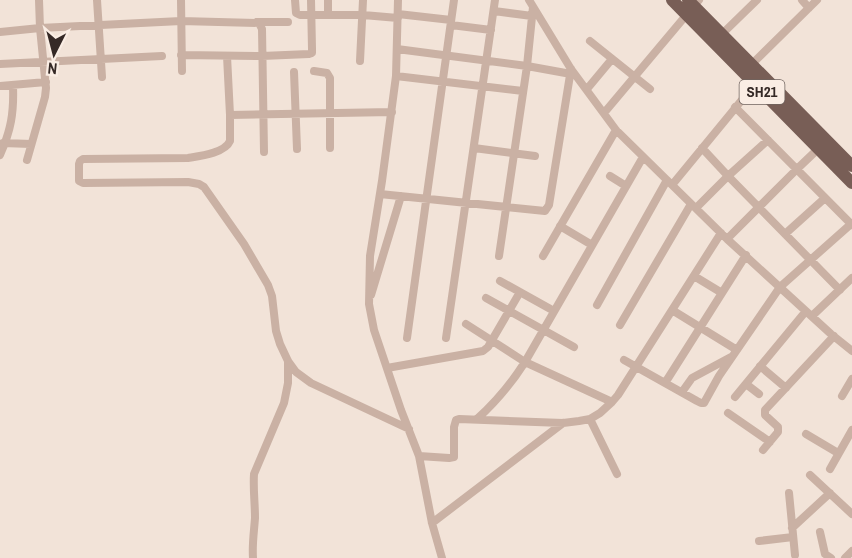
<svg xmlns="http://www.w3.org/2000/svg" width="852" height="558" font-family="'Archivo Narrow',sans-serif">
<style>
.lines{fill:none;stroke-linecap:round;stroke-linejoin:round}
.minor{stroke:#cab1a4;stroke-width:8}
.primary{stroke:#785e56;stroke-width:12}
.labels{text-anchor:middle;stroke-width:4.5;stroke-linejoin:round;paint-order:stroke}
.shield{fill:#faede4;stroke:#70645f;stroke-width:1.5}
.shield-label{font-size:15px;font-weight:bold;fill:#352926}
</style>
<rect width="100%" height="100%" fill="#f2e3d8"/>
<g class="lines">
<path class="minor" d="M97 0 102 77
M181 0 182 71
M295 0 296 13 300 15H363L398 18
M398 0 396 76 382 181 370 256 369 304 374 330 401 410 419 456 432 523 442 558
M529 0 571 69 616 130 727 239 831 334 852 351
M802 0 809 8
M494 11 532 16
M328 14V0
M398 14 451 20
M257 22H288
M451 25 491 30
M0 32 40 28 181 21 259 23 262 29 264 152
M722 34 757 0
M590 41 650 89
M397 49 527 66 571 74
M181 55 262 56 309 54 312 53V49L311 0
M227 56 230 115 392 112
M360 61 363 0
M0 64 162 56
M752 64 817 0
M314 71 327 73 330 78V148
M294 72 297 149
M396 76 523 91
M0 86 46 82
M587 89 612 59
M735 107 852 225
M604 113 699 0
M230 115V141C225 153 200 156 188 158L83 159 80 161 79 164V181L83 183 188 182 199 184 204 187 244 244 268 285 272 296 276 331 280 344 288 361 296 372 311 383 409 429
M3 143 31 144
M474 148 535 156
M702 148 728 176 840 290
M0 155C11 130 14 113 13 86
M27 160 45 97 46 88 40 28 39 0
M610 176 626 186
M672 185 755 84
M380 194 545 211 549 205 571 69
M696 208 728 176 768 140
M560 226 592 245
M785 234 825 198
M727 239 797 169 818 149
M499 256 527 66 533 7
M543 256 616 130
M694 276 722 293
M500 281 554 311
M371 295 401 196
M486 298 574 347
M597 305 667 180
M672 310 737 350
M812 316 852 278
M466 324 525 362 612 402
M620 325 691 204
M407 338 454 0
M446 338 495 0
M624 360 697 401 701 403H704L719 376 780 287 851 224
M760 366 786 388
M387 368 483 351 488 347 520 292
M665 383 746 255
M746 384 759 394
M682 392 692 378 731 357
M842 396 852 379
M735 397 806 311
M728 413 770 442
M477 419C497 401 511 384 525 362L643 157
M590 419 617 474
M806 434 838 453
M763 450 778 432V427L765 415V410L834 336
M419 456 449 458 454 457V427L456 420 459 419 563 423 579 421 590 419 600 413 612 402 618 395 721 233
M830 469 852 430
M810 475 852 514
M789 493 795 555
M432 523 563 423
M792 528 830 493
M820 532 825 554 831 558
M759 541 793 537
M253 558C252 544 254 532 255 518 255 503 253 489 254 474L284 403 288 383V361
M845 558 852 551"/>
<path class="primary" d="M672 0 852 183
M688 0 852 166"/>
</g>
<g class="labels">
<rect class="shield" x="739.5" y="80" width="45" height="24" rx="4.5"/>
<g class="shield-label">
<text x="762" y="97">SH21</text>
</g>
</g>
<g transform="translate(54 54) rotate(186)" stroke="#faede4" stroke-width="4.5" paint-order="stroke">
<path d="M0-4.5L10 22L0 15L-10 22Z" fill="#352926"/>
<text y="-9" font-size="16" font-weight="bold" text-anchor="middle" fill="#352926">N</text>
</g>
</svg>
